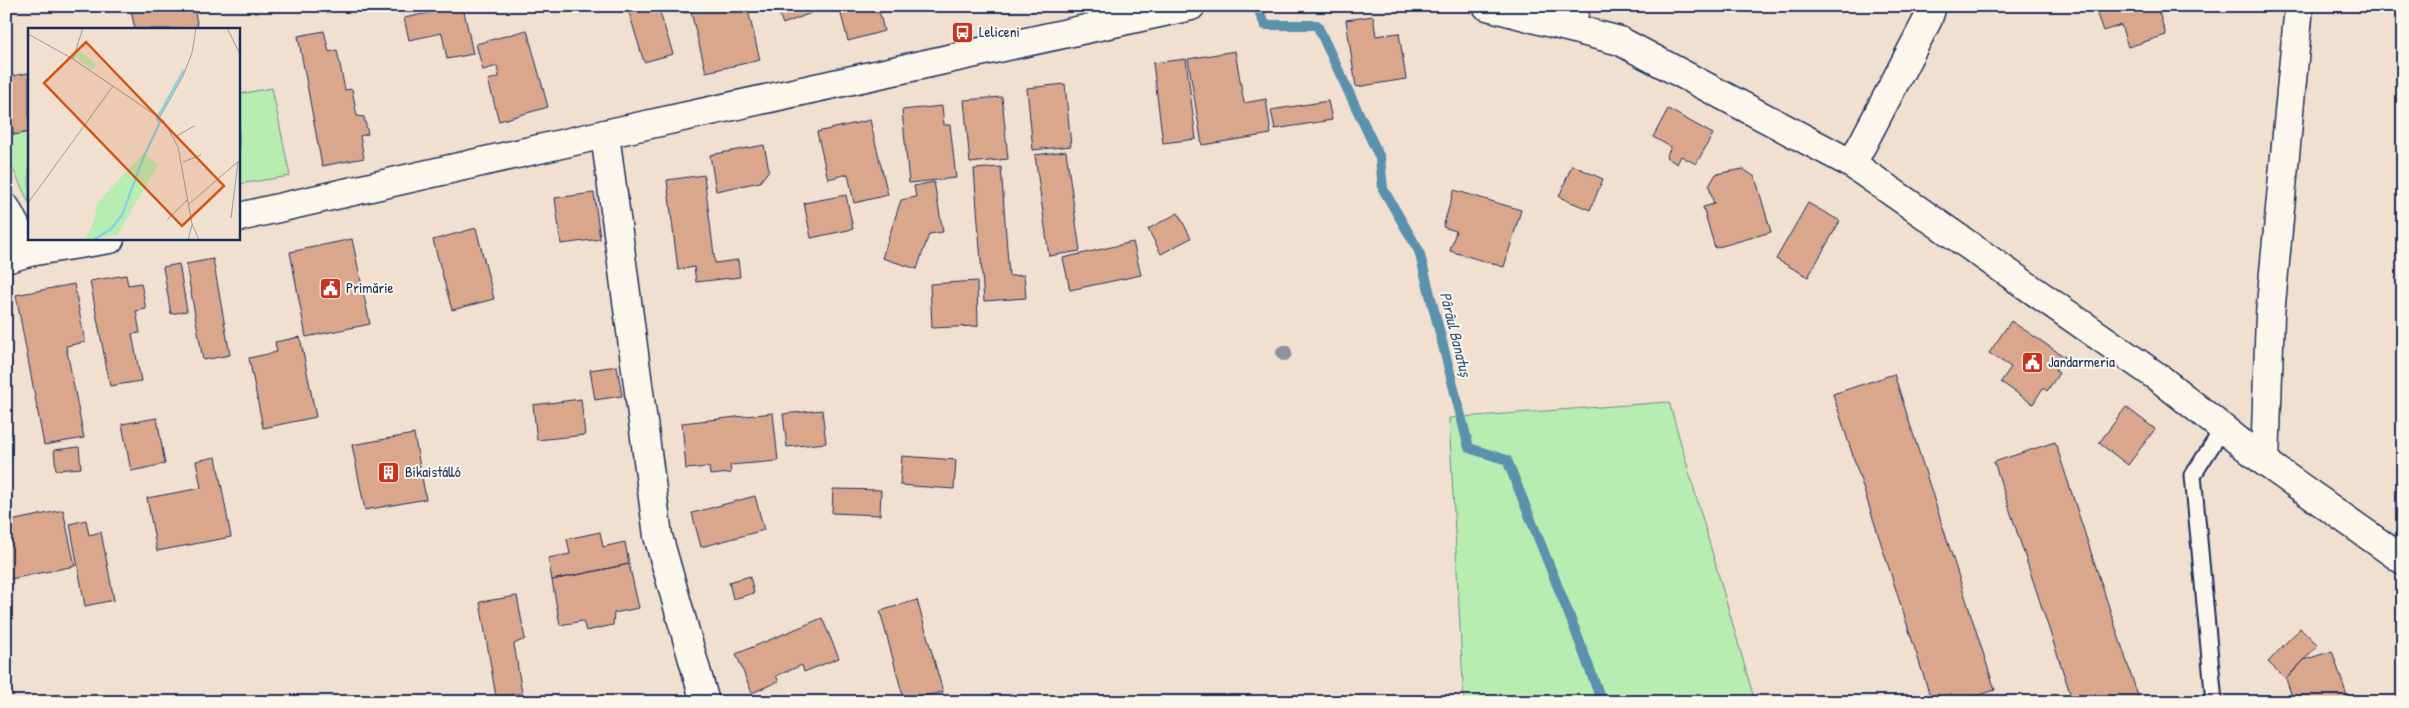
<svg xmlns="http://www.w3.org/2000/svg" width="2409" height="708" font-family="'Patrick Hand',sans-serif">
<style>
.green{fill:#b7edb0;stroke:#698e87}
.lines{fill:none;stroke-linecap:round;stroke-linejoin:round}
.stream{stroke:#5a91ad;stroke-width:10}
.building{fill:#daa78d;stroke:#1b2f5e}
.lane-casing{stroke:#1b2f5e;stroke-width:19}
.street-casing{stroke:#1b2f5e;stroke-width:31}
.secondary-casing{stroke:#1b2f5e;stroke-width:31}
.lane{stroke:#fbf7ec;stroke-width:15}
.street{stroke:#fbf7ec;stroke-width:28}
.secondary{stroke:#fbf7ec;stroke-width:28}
.tree{fill:#8c939a}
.labels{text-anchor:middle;stroke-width:4;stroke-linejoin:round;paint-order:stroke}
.poi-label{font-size:15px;fill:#1b2f5e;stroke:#fbf7ec;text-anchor:start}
.water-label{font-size:16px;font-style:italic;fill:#35587f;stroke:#fbf7ec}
.inset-river{fill:none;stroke:#84d2e2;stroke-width:2.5}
.inset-road{fill:none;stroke:#9b99a2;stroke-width:1}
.view{fill:#d45514;fill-opacity:0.15;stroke:#d45514;stroke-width:2.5}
.inset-edge{fill:none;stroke:#1b2f5e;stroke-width:2.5}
</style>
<rect width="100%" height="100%" fill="#f1dfd0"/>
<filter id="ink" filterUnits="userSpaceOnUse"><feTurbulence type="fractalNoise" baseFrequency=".02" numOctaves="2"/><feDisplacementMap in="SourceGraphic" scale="10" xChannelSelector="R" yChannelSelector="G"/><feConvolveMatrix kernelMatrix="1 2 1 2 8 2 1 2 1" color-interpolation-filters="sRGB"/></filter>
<g filter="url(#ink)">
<path class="green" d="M272 88 290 176 239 184V94Z
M29 132V203L6 154V136Z
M1669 402 1755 702H1464L1449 418Z"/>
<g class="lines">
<path class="stream" d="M1257 6 1265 25H1317L1380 158 1383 189 1419 251 1469 448 1507 460 1574 627 1602 702"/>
</g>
<path class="building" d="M130 6H194L198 29H135Z
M463 6 473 54 447 59 442 33 409 40 404 18Z
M627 6H658L673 54 644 62Z
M683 6H747L760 60 706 72 691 12 684 13Z
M776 6H809L811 13 783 24Z
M839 6H878L884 31 848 41Z
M2094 6H2157L2166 35 2128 47 2121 25 2103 31Z
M1373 16 1376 36 1399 33 1406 79 1356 87 1346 20Z
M527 30 548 107 499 121 488 80 499 77 497 66 483 70 476 44Z
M324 31 329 52 337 50 345 90 352 89 357 116 364 117 368 134 360 136 364 158 322 166 298 36Z
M1235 51 1244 103 1266 99 1271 134 1202 145 1188 59Z
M1186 59 1196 139 1163 143 1153 63Z
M29 73V132L14 135 6 104V77Z
M1065 84 1071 146 1033 150 1027 88Z
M1002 97 1008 159 970 163 964 100Z
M1328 101 1332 120 1275 129 1271 110Z
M942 106 944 125H950L956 178 909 183 902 110Z
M1668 109 1713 134 1696 164 1681 156 1677 164 1666 157 1671 147 1653 137Z
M870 120 888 195 854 203 848 174 828 179 817 132Z
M764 145 769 170 760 182 716 191 710 155Z
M1066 151 1080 251 1049 256 1035 155Z
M1572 165 1603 179 1590 210 1559 197Z
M1001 167 1009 276 1024 275 1026 298 984 301 974 169Z
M1743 169 1755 177 1771 232 1715 248 1703 207 1714 204 1709 186 1716 174Z
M704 175 715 263 738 260 740 277 696 282 694 267 678 270 667 180Z
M934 182 943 232 929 234 917 269 882 258 901 200 916 197 914 186Z
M1454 190 1521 210 1504 267 1450 251 1456 231 1443 227Z
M594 193 600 239 561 244 555 198Z
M846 195 853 229 811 238 804 203Z
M1808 203 1840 221 1808 277 1776 259Z
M1178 213 1191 238 1161 254 1148 229Z
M476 228 494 299 452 310 433 240Z
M352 239 370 324 306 337 290 252Z
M1133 242 1141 275 1070 290 1063 258Z
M213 259 230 355 203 360 186 264Z
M179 264 187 311 171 314 163 267Z
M126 275 128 285 141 283 146 309 136 311 140 333 132 334 141 381 110 386 90 281Z
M977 281 978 326 932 328 930 284Z
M74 284 85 342 66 346 84 438 44 445 16 295Z
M2011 321 2065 357 2055 370 2059 373 2047 391 2043 388 2033 404 2001 382 2011 367 1989 353Z
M300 337 316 417 263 428 249 358 277 352 275 342Z
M617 366 622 396 595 400 590 370Z
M1894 374 1995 690 1958 702H1932L1833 394Z
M581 399 585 435 537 440 533 405Z
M2126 407 2155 429 2128 465 2099 443Z
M822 410 826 443 787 447 783 414Z
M773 413 778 461 730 465 731 473 710 475 709 467 686 469 682 423Z
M157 418 165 464 131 471 122 424Z
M414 434 426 499 365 510 352 445Z
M2055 442 2140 702H2073L1994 462Z
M79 447 81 468 56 470 54 450Z
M902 456 956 460 954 489 900 485Z
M216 457 231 537 157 551 147 498 201 488 196 461Z
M833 489 881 490 880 515 832 513Z
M755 496 764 530 701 547 692 513Z
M63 510 75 566 6 580V522Z
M86 520 89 535 101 532 114 600 85 606 70 524Z
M600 532 603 547 625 542 629 564 552 580 548 558 570 554 567 539Z
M629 564 639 608 614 613 613 625 586 631 583 621 560 625 552 580Z
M750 576 754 593 733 599 729 582Z
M517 596 525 639 514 644 522 693 496 697 480 602Z
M917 600 943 692 904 700 880 611Z
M822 618 839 658 804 672 802 665 776 676 779 681 752 693 736 654Z
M6 622 14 664 6 666Z
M2300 628 2318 645 2286 679 2268 662Z
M2332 651 2349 702H2294L2286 679 2304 660Z"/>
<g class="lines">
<defs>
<path id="lane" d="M2214 702 2193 475 2223 428"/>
<path id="street" d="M1570 27 1576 6
M605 134 658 536 705 702
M1852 164 1928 19 1932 6
M6 208 29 252
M2265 462 2270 315 2299 6"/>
<path id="secondary" d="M1487 6 1620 41 1852 164 2159 378 2265 462 2403 560
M239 217 605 134 1191 6
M6 259 29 252 110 239"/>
</defs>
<use href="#lane" class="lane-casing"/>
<use href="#street" class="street-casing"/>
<use href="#secondary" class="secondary-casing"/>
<use href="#lane" class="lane"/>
<use href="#street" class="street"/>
<use href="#secondary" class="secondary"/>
</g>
<circle class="tree" cx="1284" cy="353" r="8"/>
</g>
<defs>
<symbol id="bus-square" viewBox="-11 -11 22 22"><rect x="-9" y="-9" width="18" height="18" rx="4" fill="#c8321e" stroke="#fbf7ec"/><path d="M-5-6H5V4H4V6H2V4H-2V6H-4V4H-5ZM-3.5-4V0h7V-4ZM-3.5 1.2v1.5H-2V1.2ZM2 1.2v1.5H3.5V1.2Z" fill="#fff"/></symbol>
<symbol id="civic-square" viewBox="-11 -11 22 22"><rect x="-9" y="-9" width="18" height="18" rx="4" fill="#c8321e" stroke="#fbf7ec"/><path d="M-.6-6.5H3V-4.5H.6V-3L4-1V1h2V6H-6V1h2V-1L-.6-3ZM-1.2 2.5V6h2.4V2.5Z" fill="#fff"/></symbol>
<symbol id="building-square" viewBox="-11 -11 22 22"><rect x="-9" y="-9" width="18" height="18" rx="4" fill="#c8321e" stroke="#fbf7ec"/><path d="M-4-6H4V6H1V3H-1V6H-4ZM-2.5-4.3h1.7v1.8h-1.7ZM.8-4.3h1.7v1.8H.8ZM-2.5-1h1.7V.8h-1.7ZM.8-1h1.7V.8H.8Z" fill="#fff"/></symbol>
</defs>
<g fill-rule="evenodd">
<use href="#bus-square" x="950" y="20" width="25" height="25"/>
<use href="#civic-square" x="318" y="276" width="25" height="25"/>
<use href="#civic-square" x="2020" y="350" width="25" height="25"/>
<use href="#building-square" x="376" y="460" width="25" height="25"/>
</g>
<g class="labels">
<g class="poi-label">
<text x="979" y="37">Leliceni</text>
<text x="346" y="293">Primărie</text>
<text x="2048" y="367">Jandarmeria</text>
<text x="405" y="477">Bikaistálló</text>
</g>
<g class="water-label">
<text transform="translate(1456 334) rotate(76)" y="6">Pârâul Banatuș</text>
</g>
</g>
<g transform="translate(28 28)">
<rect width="212" height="212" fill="#f1dfd0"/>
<path d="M50 22 68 36 64 42 47 29ZM116 125 130 137 89 207 57 212 66 193 69 175Z" fill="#b7edb0"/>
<path class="inset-river" d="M65 212 83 201 94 187 116 128 132 94 129 91 132 85 156 42"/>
<path class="inset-road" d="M199 0 213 28M0 6 45 31 136 93 150 119 164 196 171 212M45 31 55 0M132 89 155 48 164 25 168 0M147 109 166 98M155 134 173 127M0 175 85 58M161 176 213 131M203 190 210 134M139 192 160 171M160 212 164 197"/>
<path class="view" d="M58 14 196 158 154 198 16 55Z"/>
<rect width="212" height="212" class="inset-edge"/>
</g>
<rect width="2409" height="708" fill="none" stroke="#fbf7ec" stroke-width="25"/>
<rect x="12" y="12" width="2384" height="683" fill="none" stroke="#1b2f5e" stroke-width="2" filter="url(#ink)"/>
</svg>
